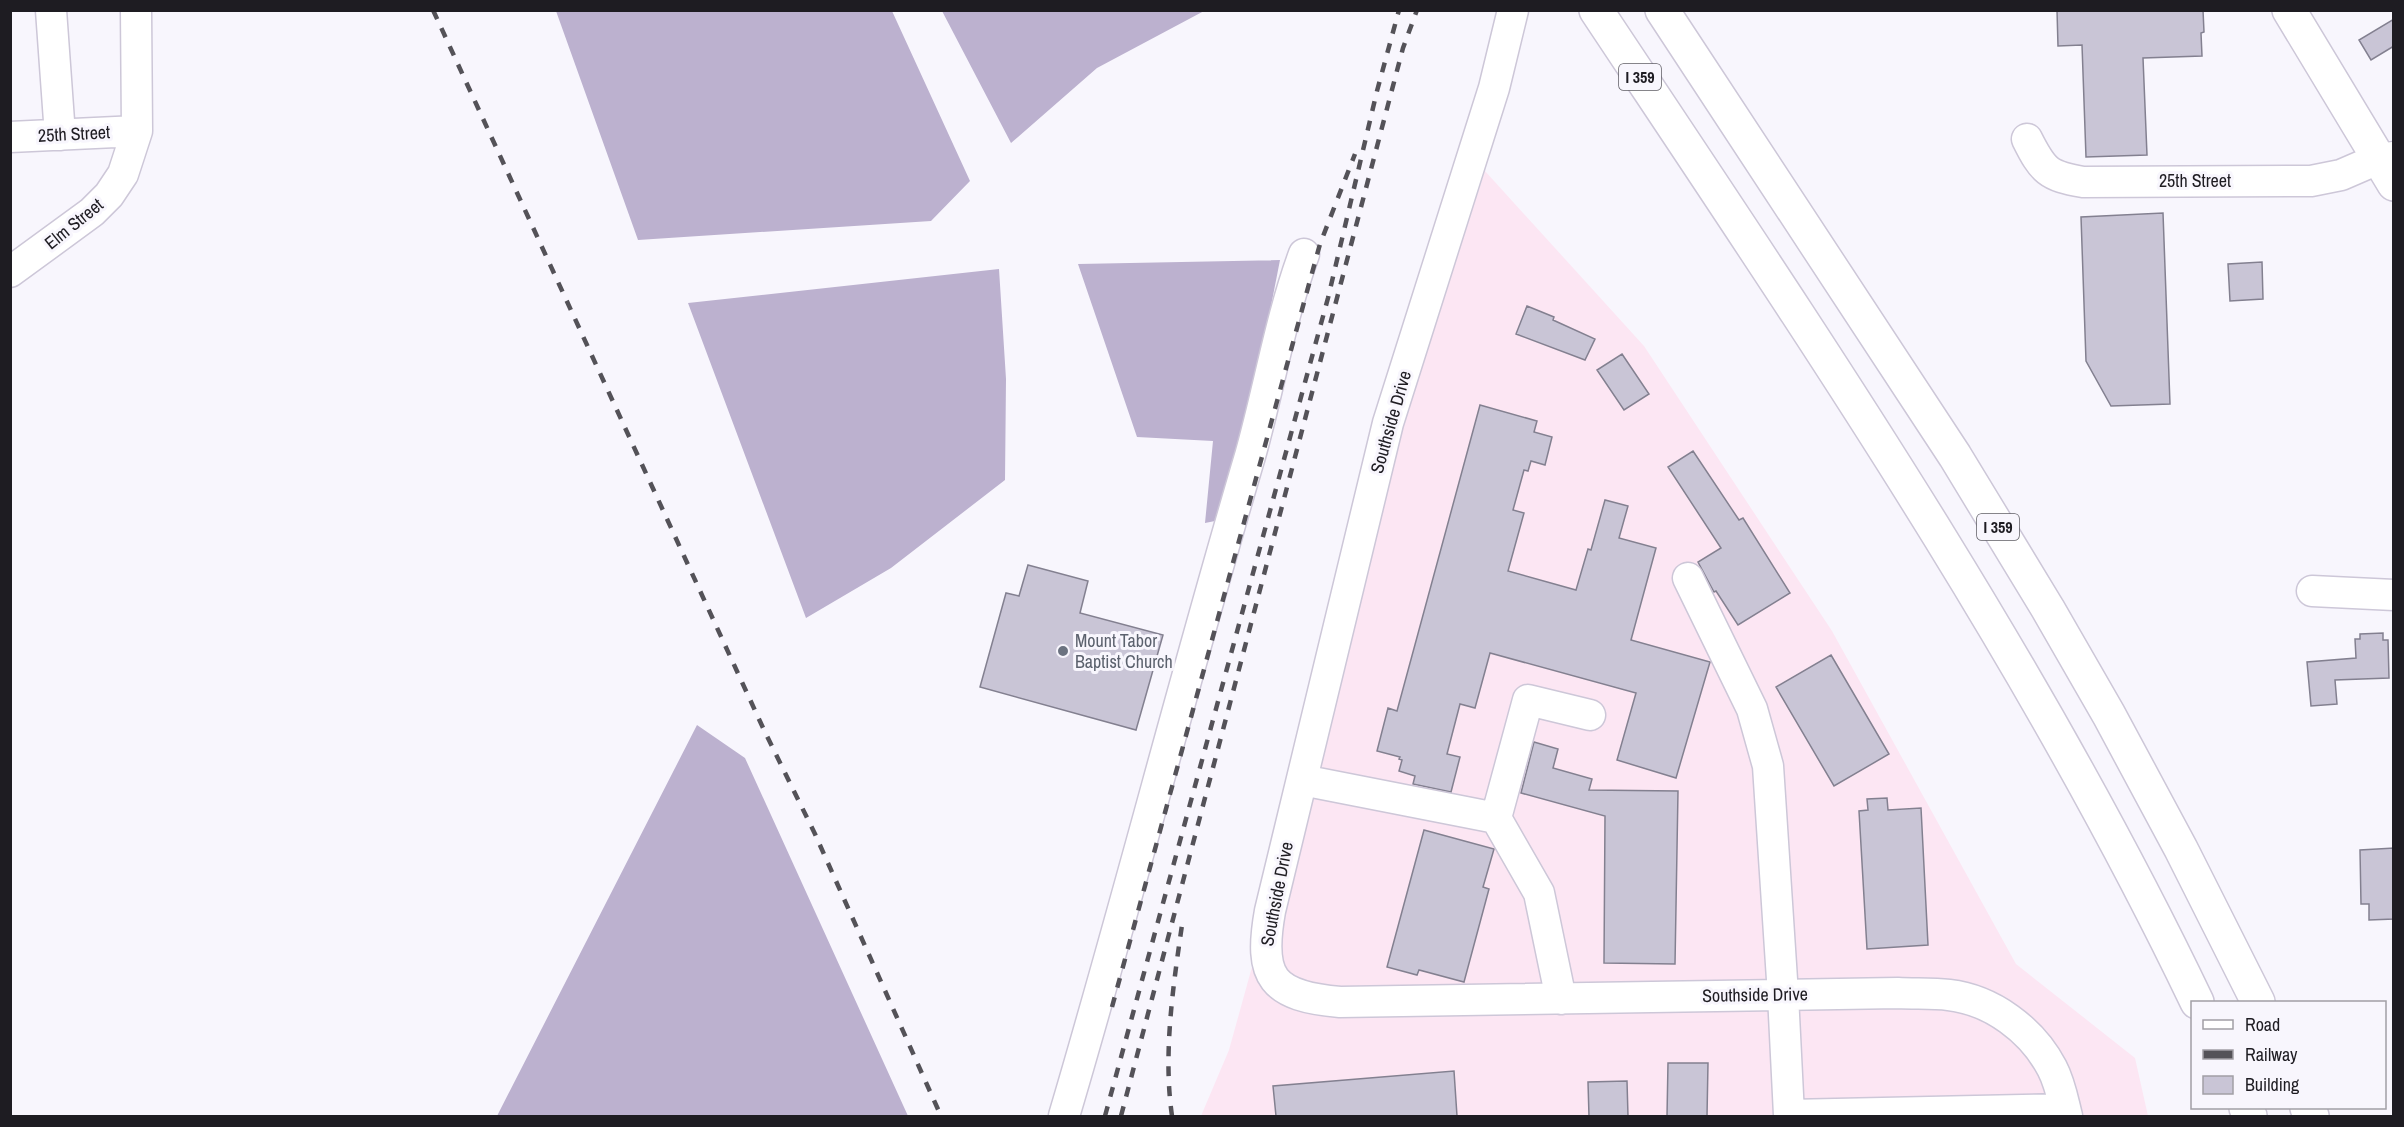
<svg xmlns="http://www.w3.org/2000/svg" width="2404" height="1127" font-family="'Archivo Narrow',sans-serif">
<style>
.industrial{fill:#fce6f3}
.forest{fill:#bcb1cf}
.building{fill:#c9c5d6;stroke:#838090;stroke-width:1.5}
.lines{fill:none;stroke-linecap:round;stroke-linejoin:round}
.minor-casing{stroke:#cdc7d8;stroke-width:33}
.major-casing{stroke:#cdc7d8;stroke-width:36}
.highway-casing{stroke:#cdc7d8;stroke-width:36}
.minor{stroke:#fff;stroke-width:30}
.major{stroke:#fff;stroke-width:33}
.highway{stroke:#fff;stroke-width:33}
.rail{stroke:#545258;stroke-width:4.5;stroke-dasharray:10 10;stroke-linecap:butt}
.worship-dot{fill:#6b7280;stroke:#f8f6fd;stroke-width:2}
.labels{text-anchor:middle;stroke-width:6;stroke-linejoin:round;paint-order:stroke}
.shield{fill:#f8f6fd;stroke:#5f5d64;stroke-width:1.5}
.shield-label{font-size:16px;font-weight:bold;fill:#1e1c22}
.street-label{font-size:18px;fill:#1e1c22;stroke:#f8f6fd}
.worship-label{font-size:18px;fill:#5b616d;stroke:#f8f6fd;text-anchor:start}
</style>
<rect width="100%" height="100%" fill="#f8f6fd"/>
<path class="industrial" d="M1485 171 1644 346 1832 631 2016 964 2135 1058 2148 1116H1201L1229 1050 1403 422Z"/>
<path class="forest" d="M556 11H892L970 181 931 221 638 240Z
M942 11H1204L1097 68 1011 143Z
M1280 260 1260 362 1220 520 1205 523 1213 441 1137 437 1078 264Z
M999 269 1006 379 1005 480 891 568 806 618 688 303Z
M697 725 745 758 908 1116H497Z"/>
<path class="building" d="M2057 10H2203L2204 32 2201 33 2202 56 2143 58 2147 155 2086 157 2082 45 2058 46Z
M2394 19V46L2371 60 2359 40Z
M2163 213 2170 404 2111 406 2086 361 2081 217Z
M2262 262 2263 299 2230 301 2228 264Z
M1527 306 1554 317 1553 320 1595 339 1585 360 1516 334Z
M1622 354 1649 394 1624 410 1597 370Z
M1480 405 1537 421 1534 432 1552 437 1545 465 1531 461 1528 471 1524 470 1513 510 1524 513 1508 571 1576 590 1588 549 1591 550 1605 500 1628 506 1619 538 1656 548 1631 640 1710 662 1676 778 1617 760 1636 693 1490 653 1475 708 1460 704 1447 754 1460 757 1451 792 1413 784 1415 776 1399 771 1402 760 1399 759 1400 757 1377 751 1388 708 1397 711Z
M1693 451 1739 520 1743 518 1790 593 1738 625 1716 591 1714 592 1698 562 1721 548 1668 467Z
M1028 565 1088 581 1080 613 1163 635 1136 730 980 687 1006 593 1019 596Z
M2383 633V640H2388L2389 678 2335 680 2337 704 2311 706 2307 662 2356 658 2355 639H2360V634Z
M1831 655 1889 754 1834 786 1776 687Z
M1534 742 1558 749 1553 768 1592 779 1589 790 1678 791 1675 964 1604 963 1605 816 1521 793Z
M1887 798 1888 810 1921 808 1928 945 1867 949 1859 811 1868 810 1867 799Z
M1424 830 1494 849 1483 887 1489 889 1464 982 1419 970 1417 975 1387 967Z
M2394 848V919L2369 920V904H2361L2360 850Z
M1668 1063H1708L1707 1116H1667Z
M1454 1071 1457 1116H1276L1273 1086Z
M1627 1081 1628 1116H1589L1588 1082Z"/>
<g class="lines">
<defs>
<path id="minor" d="M51 10 60 135
M1513 10 1494 88 1388 423 1270 911C1258 978 1272 996 1340 1002L1898 993C1915 994 1932 993 1949 995 1992 1000 2032 1030 2052 1068 2060 1083 2063 1100 2067 1116
M10 137 137 131
M2027 139C2043 171 2048 176 2083 182L2311 181 2341 175 2378 159 2394 157
M10 272 92 212 109 195 123 174 137 131 136 10
M1688 578 1752 709 1768 766 1783 995 1789 1115 2065 1109
M2312 591 2394 595
M1302 780 1496 818 1539 893 1561 999
M1496 818 1528 700 1590 715
M1064 1116C1129 897 1185 675 1250 456 1269 389 1280 319 1304 254"/>
<path id="major" d="M2289 10 2394 184"/>
<path id="highway" d="M1596 10C1810 332 2030 653 2197 1002
M1662 10 1955 456 2048 609 2109 715 2181 849 2258 1002
M2246 1108 2250 1116
M2307 1108 2312 1116"/>
</defs>
<use href="#minor" class="minor-casing"/>
<use href="#major" class="major-casing"/>
<use href="#highway" class="highway-casing"/>
<use href="#minor" class="minor"/>
<use href="#major" class="major"/>
<use href="#highway" class="highway"/>
<path class="rail" d="M433 10 764 730 815 834 941 1116
M1112 1007 1306 295 1320 244 1355 154
M1105 1116 1328 298 1377 91 1399 10
M1121 1116 1403 48 1417 10
M1172 1116C1163 1054 1173 987 1182 925"/>
</g>
<circle class="worship-dot" cx="1063" cy="651" r="6"/>
<g class="labels">
<g class="shield">
<rect x="1619" y="64" width="42" height="26" rx="4.5"/>
<rect x="1977" y="514" width="42" height="26" rx="4.5"/>
</g>
<g class="shield-label">
<text x="1640" y="83">I 359</text>
<text x="1998" y="533">I 359</text>
</g>
<g class="street-label">
<text transform="translate(74 134) rotate(-3)" y="6">25th Street</text>
<text x="2195" y="187">25th Street</text>
<text transform="translate(74 224) rotate(-39)" y="6">Elm Street</text>
<text transform="translate(1391 422) rotate(-74)" y="6">Southside Drive</text>
<text transform="translate(1277 894) rotate(-79)" y="6">Southside Drive</text>
<text transform="translate(1755 995) rotate(-1)" y="6">Southside Drive</text>
</g>
<g class="worship-label">
<text x="1075" y="647">Mount Tabor<tspan x="1075" dy="21">Baptist Church</tspan></text>
</g>
</g>
<rect width="2404" height="1127" fill="none" stroke="#1e1c22" stroke-width="24"/>
<rect x="2191" y="1001" width="195" height="108" fill="#f8f6fd" stroke="#a19fa5" stroke-width="1.5"/>
<rect x="2203" y="1020" width="30" height="9" fill="#ffffff" stroke="#a19fa5" stroke-width="1.5"/>
<text x="2245" y="1031" font-size="18" fill="#1e1c22">Road</text>
<rect x="2203" y="1050" width="30" height="9" fill="#545258" stroke="#a19fa5" stroke-width="1.5"/>
<text x="2245" y="1061" font-size="18" fill="#1e1c22">Railway</text>
<rect x="2203" y="1076" width="30" height="18" fill="#c9c5d6" stroke="#a19fa5" stroke-width="1.5"/>
<text x="2245" y="1091" font-size="18" fill="#1e1c22">Building</text>
</svg>
